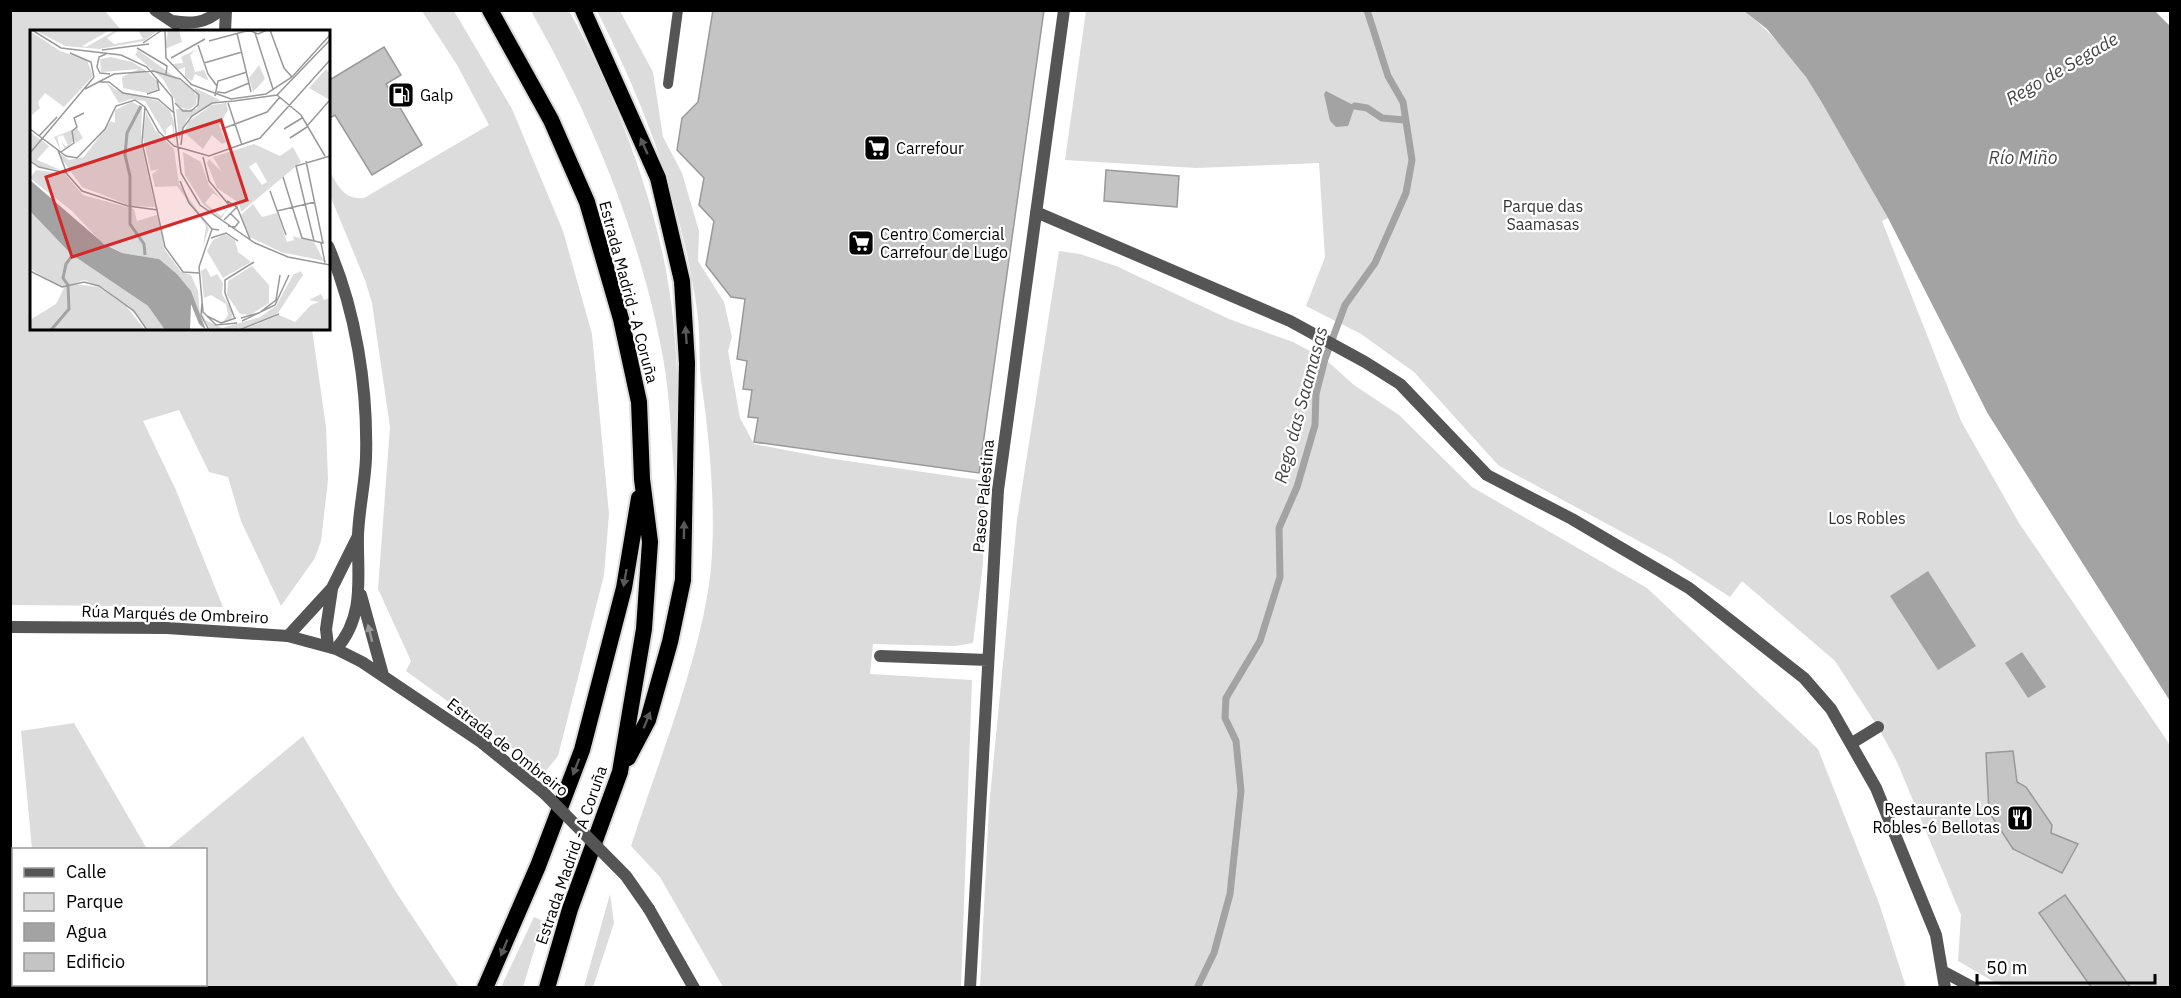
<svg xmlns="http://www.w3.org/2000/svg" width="2181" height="998" font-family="'IBM Plex Sans',sans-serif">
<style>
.green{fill:#dcdcdc}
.water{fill:#a3a3a3}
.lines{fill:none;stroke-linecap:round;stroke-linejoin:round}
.stream{stroke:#a3a3a3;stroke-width:7}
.building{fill:#c4c4c4;stroke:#999;stroke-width:1.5}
.trunk-casing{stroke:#dbdbdb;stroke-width:20}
.service{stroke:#555;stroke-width:10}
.minor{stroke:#555;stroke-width:12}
.tertiary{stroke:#555;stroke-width:12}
.trunk{stroke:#000;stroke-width:16}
.tertiary-bridge{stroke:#555;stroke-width:12}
.oneway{fill:#595959}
.oneway2{fill:#999}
.labels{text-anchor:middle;stroke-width:4.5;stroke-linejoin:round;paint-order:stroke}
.poi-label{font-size:16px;fill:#000;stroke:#fff;text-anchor:start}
.park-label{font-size:16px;fill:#333;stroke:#fff}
.street-label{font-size:16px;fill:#000;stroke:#fff}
.water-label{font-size:18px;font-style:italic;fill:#444;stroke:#fff}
.inset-river{fill:none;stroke:#a3a3a3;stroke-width:3}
.inset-road{fill:none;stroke:#999;stroke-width:1.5}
.view{fill:#d62828;fill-opacity:0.15;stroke:#d62828;stroke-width:3}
.inset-edge{fill:none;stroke:#000;stroke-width:3}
</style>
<rect width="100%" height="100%" fill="#fff"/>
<path class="green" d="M11 10 105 11 122 31 32 32V328L312 329 326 427 328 480 321 541 315 558 281 606 241 521 228 477 209 472 179 410 143 421 175 488 223 607 11 605Z
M422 11H454L512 109 563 231 592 334 609 514 604 575 558 756 545 772 406 671 411 661 378 589 390 427 372 303 365 280 329 193V170C338 186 344 200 364 198L489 125 457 65Z
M531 11H569C614 90 655 198 669 288 680 356 678 428 676 497 671 446 671 392 660 342 636 224 590 115 531 11Z
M597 11H620L653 72 663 137 682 173 699 231 698 261 724 302 732 337 728 351 740 418 754 444 827 458 985 481 983 564 973 643 955 646 873 644 870 674 972 680 961 987H723L660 877 631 846C658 762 699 663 710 577 717 520 710 443 702 387 698 362 701 335 697 310 682 206 645 104 597 11Z
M1086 11H1744C1811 62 1847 146 1888 218L1882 221 1961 421 2019 523 2170 745V987H2003L1958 961 1961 915 1897 762 1878 727 1835 661 1742 581 1730 597 1670 558 1498 465 1414 372 1361 334 1306 306 1325 257 1319 163 1196 168 1065 160Z
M1059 251 1080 254 1116 266 1229 319 1293 342 1325 359 1354 385 1399 415 1472 487 1647 588 1818 749 1879 903 1906 987H980L989 807 1017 520Z
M74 723 147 849H32L21 731Z
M303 736 394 889 459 987H11L13 979 14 984H206V850L167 849Z
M610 894 614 923 593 987H584Z
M534 917 543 921 523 987H501Z"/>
<path class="water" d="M2155 11 2170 26V701L1988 414 1888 218 1821 101 1806 77 1767 29 1744 11Z
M1326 91 1355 106 1348 126 1336 127 1330 121 1324 94Z
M1928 571 1976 646 1938 670 1890 596Z
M2022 652 2046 687 2028 698 2005 663Z"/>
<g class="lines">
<path class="stream" d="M1355 106 1367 108 1382 118 1404 120
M1197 988 1214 953 1230 894 1241 791 1236 741 1225 718 1226 698 1260 641 1280 577 1279 528 1297 487 1315 425 1316 394 1325 359 1345 305 1375 263 1406 193 1412 160 1403 102 1388 76 1367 10"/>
</g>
<path class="building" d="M713 10H1044L979 473 754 442 758 418 748 417 752 390 743 389 747 361 737 359 745 299 731 297 706 265 714 221 699 205 704 178 677 150 682 118 698 102Z
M384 47 401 75 386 84 422 145 372 175 335 115 328 119V81Z
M1106 170 1179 176 1177 207 1104 201Z
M2013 751 2017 782 2026 787 2052 825 2051 833 2078 844 2062 873 2013 849 1989 812 1986 753Z
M2065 895 2130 987H2091L2039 913Z"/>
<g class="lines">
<defs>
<path id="trunk" d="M490 10 551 120 587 202 621 319 639 402 642 479 650 542 644 629 620 772 570 909 547 988
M583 10 658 178 682 281 687 363 683 580 670 642 648 720 628 758
M485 988 538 866 582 750 624 588 639 498"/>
</defs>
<use href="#trunk" class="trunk-casing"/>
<path class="service" d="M668 84 678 10"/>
<path class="minor" d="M1036 212 1290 321 1365 362 1400 384 1487 475 1572 519 1689 588 1804 678 1831 709 1876 788 1936 935 1945 988
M10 627 167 628 288 636
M880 656 988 660
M1852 743 1878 727
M10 897H14
M1944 972 1974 988
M970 988 998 490 1064 10"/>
<path class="tertiary" d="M155 10 176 24
M172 21C189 24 206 24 220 10
M225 32 226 10
M328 246C356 310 368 388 366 458 365 484 359 509 358 535 357 575 366 616 336 649
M361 595 383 675
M288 636 336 649 362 662 481 742 544 793
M288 636 332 588 357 538
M328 646 326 629 332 589
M649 909 694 988"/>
<use href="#trunk" class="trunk"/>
<path class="tertiary-bridge" d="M544 793 626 876 649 909"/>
</g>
<defs><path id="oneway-solid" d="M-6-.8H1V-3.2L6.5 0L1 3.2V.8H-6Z" transform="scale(1.5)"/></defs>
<g class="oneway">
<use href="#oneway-solid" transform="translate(644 146) rotate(-114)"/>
<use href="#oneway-solid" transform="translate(686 335) rotate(-94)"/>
<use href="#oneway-solid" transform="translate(684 530) rotate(-89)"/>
<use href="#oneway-solid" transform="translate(625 578) rotate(100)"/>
<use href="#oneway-solid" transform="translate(647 720) rotate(-68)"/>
<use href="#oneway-solid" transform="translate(576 767) rotate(111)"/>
<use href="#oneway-solid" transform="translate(504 948) rotate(112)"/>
</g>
<use class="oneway2" href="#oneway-solid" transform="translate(370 633) rotate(-104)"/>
<defs>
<symbol id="fuel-square" viewBox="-11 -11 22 22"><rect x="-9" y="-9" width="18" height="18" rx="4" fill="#000" stroke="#fff"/><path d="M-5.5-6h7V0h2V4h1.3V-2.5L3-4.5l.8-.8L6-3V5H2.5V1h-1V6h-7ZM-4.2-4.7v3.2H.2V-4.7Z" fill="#fff"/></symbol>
<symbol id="supermarket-square" viewBox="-11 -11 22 22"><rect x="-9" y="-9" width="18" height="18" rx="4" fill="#000" stroke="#fff"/><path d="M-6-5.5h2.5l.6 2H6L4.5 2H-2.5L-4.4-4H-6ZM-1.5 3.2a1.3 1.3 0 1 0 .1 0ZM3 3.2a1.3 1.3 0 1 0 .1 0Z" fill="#fff"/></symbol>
<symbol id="restaurant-square" viewBox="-11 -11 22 22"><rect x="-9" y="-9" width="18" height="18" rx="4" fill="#000" stroke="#fff"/><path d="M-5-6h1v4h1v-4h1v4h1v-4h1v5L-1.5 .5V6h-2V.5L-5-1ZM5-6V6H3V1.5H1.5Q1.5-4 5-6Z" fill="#fff"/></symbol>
</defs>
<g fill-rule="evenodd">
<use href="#fuel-square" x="386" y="80" width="30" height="30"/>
<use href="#supermarket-square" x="862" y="133" width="30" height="30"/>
<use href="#supermarket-square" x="846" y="228" width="30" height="30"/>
<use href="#restaurant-square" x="2005" y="803" width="30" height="30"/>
</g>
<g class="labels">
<g class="poi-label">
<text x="420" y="101">Galp</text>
<text x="896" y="154">Carrefour</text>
<text x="880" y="240">Centro Comercial<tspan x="880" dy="18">Carrefour de Lugo</tspan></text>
<text x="2000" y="815" text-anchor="end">Restaurante Los<tspan x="2000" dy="18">Robles-6 Bellotas</tspan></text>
</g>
<g class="park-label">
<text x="1543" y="212">Parque das<tspan x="1543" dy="18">Saamasas</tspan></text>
<text x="1867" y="524">Los Robles</text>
</g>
<g class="street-label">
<text transform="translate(629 292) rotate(75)" y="6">Estrada Madrid - A Coruña</text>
<text transform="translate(983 496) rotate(-85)" y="6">Paseo Palestina</text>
<text transform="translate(175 614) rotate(2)" y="6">Rúa Marqués de Ombreiro</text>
<text transform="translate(508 747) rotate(38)" y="6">Estrada de Ombreiro</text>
<text transform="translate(571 855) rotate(-71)" y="6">Estrada Madrid - A Coruña</text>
</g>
<g class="water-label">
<text transform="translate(2062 69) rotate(-30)" y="6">Rego de Segade</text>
<text x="2023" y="164">Río Miño</text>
<text transform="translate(1301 405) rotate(-75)" y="6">Rego das Saamasas</text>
</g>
</g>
<g transform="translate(30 30)">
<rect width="300" height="300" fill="#fff"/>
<path d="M5 0H80L52 16 56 17 86 0H89L77 8 84 14 113 9 108 0H128L114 11 69 19 35 16ZM138 0H149L152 12 135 19ZM0 1 30 21 57 30 63 46 34 77 15 63 8 72 10 78 2 85ZM167 19 160 25 165 42 174 40 179 51 165 44 162 51 155 47V37L148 40 143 34 153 33 151 27ZM108 20 164 61 168 73 159 80 148 76 133 49 105 25ZM81 27 102 32 118 42 127 51 128 59 117 63 93 58 92 47 109 39 71 42 70 29ZM229 35 235 49 223 62 219 48ZM296 39 300 44V70L279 58ZM76 52 86 60 128 71 140 81 144 92 145 114 142 94 136 99V106L115 71 101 69 89 73ZM165 58 190 70 157 89 149 110 146 79H167ZM102 72 112 77 111 112 125 177 101 176 52 157 31 128V124L39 130 54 127 81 91 85 93V80ZM196 73 198 80 189 95 196 112 192 114 182 105 173 119 154 102 159 91 182 75ZM116 82 125 100 144 119 149 154 179 198 173 217 176 196 147 156 125 157 122 144 129 139 121 141 113 108ZM47 98 53 108 46 113 45 110 35 119 31 111 36 117 38 115 33 105 27 107 31 121 24 107ZM0 102 19 116 7 130 31 140 11 137 0 130ZM224 114 250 126 263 117 271 132 211 182 209 173 187 158 177 133 179 129 192 142 183 127ZM226 132 237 152 232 155 219 137ZM153 122 171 132 179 155 190 168 183 163 175 173 191 186 197 179 191 189 173 174 155 145ZM6 140 35 144 53 165 104 179 107 191 127 185 135 220 151 242 161 245 168 261 170 286 161 261 147 244 129 229 92 223 70 211 42 181 0 148ZM223 174 232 187 247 183 257 212 264 210 263 206 284 212 294 231 251 222 220 207 211 185ZM0 181 41 224 118 276 135 300H118L108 286 74 258 54 250 43 254 69 257 96 276 115 300H0V290L26 274 34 258 0 239ZM195 204 205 210 208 222 221 232 193 248 177 221 183 210ZM222 236 239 255V273L220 285 210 284 197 265 198 251ZM176 238 181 247 187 244 193 253 192 264 203 283 201 290 193 292 198 285 196 274 181 265 174 268 171 241ZM271 241 273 245 248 283 231 292 204 300H181L173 288 171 278 175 290 192 298 230 287 246 276 263 245ZM291 264 294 270 300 268V300H212L249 285 265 292 281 275 289 272 279 270Z" fill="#dcdcdc" fill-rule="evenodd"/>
<path d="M0 150 74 214 92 223 129 229 147 244 161 261 176 300 169 294 161 274 160 300H135L118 276 41 224 0 181Z" fill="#a3a3a3"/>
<path class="inset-river" d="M111 76 97 103 95 125 100 146V194L114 214 115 225M21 300 39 279 38 255 33 248 36 234 44 223"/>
<path class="inset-road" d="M2 0 31 18 91 25 117 37 142 67 151 143 170 175 225 213 258 227 300 235M135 0 136 28 161 54M219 0 228 4 237 0M240 0 254 38 262 47M207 3 221 62M225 3 243 59M179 11 220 0M113 13 132 0M168 15 178 44 187 56M107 18 137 36 136 44M72 20 119 14M76 24 69 27 67 37 70 43 80 44M141 28 175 9M174 33 212 22M69 52H79L93 63 128 69 144 83M160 54 201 69 236 64 262 47 300 5M55 59 84 44 123 41 150 49 169 65 168 75 161 81H153L145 73M187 62 195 63 219 53M117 64 129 60 127 49M247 65 271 85 295 126M185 66 188 51 217 42M204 71 247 65 300 10M198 73 212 115M115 77 112 112 135 217 153 242 169 243M277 96 299 71M0 99 36 126 47 128 75 99 86 76 105 70 115 77 129 102 144 116 179 126 230 108 300 30M192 99 237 82 250 67M254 99 272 88M9 106 27 87M260 108 277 97M151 115 153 98 162 86 182 73 204 71M28 120 37 144 52 161 98 176 128 180M31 122 44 113 42 101 47 97 44 88 54 83M0 123 64 47 61 32 40 23M173 127 179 151 199 175M0 131 9 137 36 143M253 147 272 208 293 213 276 131M150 151 159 173 182 199M240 161 256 205M207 177 220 209M247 181 285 172M194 190 207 177 197 171M198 196 205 197 209 192 200 183M189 200 182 199 169 237 173 282 186 295 207 293M181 208 196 203 208 211M284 211 266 136 300 126M291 213 295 233M0 241 32 257 54 252 69 256 104 281 117 300M172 273 171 285 179 300M177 286 191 293 206 288M211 288 229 283 246 270 250 245M205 289 195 263V250L224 232M212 291 245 275 259 245M209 300 249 284"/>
<path class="view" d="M191 90 217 170 42 227 16 147Z"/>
<rect width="300" height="300" class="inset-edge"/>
</g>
<rect width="2181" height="998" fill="none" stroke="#000000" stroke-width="24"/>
<rect x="12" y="848" width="195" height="138" fill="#ffffff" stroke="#999999" stroke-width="1.5"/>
<rect x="24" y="868" width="30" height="9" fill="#555555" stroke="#999999" stroke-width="1.5"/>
<text x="66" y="878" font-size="18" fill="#000000">Calle</text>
<rect x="24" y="893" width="30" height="18" fill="#dcdcdc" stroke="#999999" stroke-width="1.5"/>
<text x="66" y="908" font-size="18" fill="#000000">Parque</text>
<rect x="24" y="923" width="30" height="18" fill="#a3a3a3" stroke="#999999" stroke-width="1.5"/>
<text x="66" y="938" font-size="18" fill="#000000">Agua</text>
<rect x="24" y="953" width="30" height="18" fill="#c4c4c4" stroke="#999999" stroke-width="1.5"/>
<text x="66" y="968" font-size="18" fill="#000000">Edificio</text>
<path d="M1977 974v9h178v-9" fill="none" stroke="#000000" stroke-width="3"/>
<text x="1986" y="974" font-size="18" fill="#000000" stroke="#ffffff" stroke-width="4.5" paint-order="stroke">50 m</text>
</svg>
